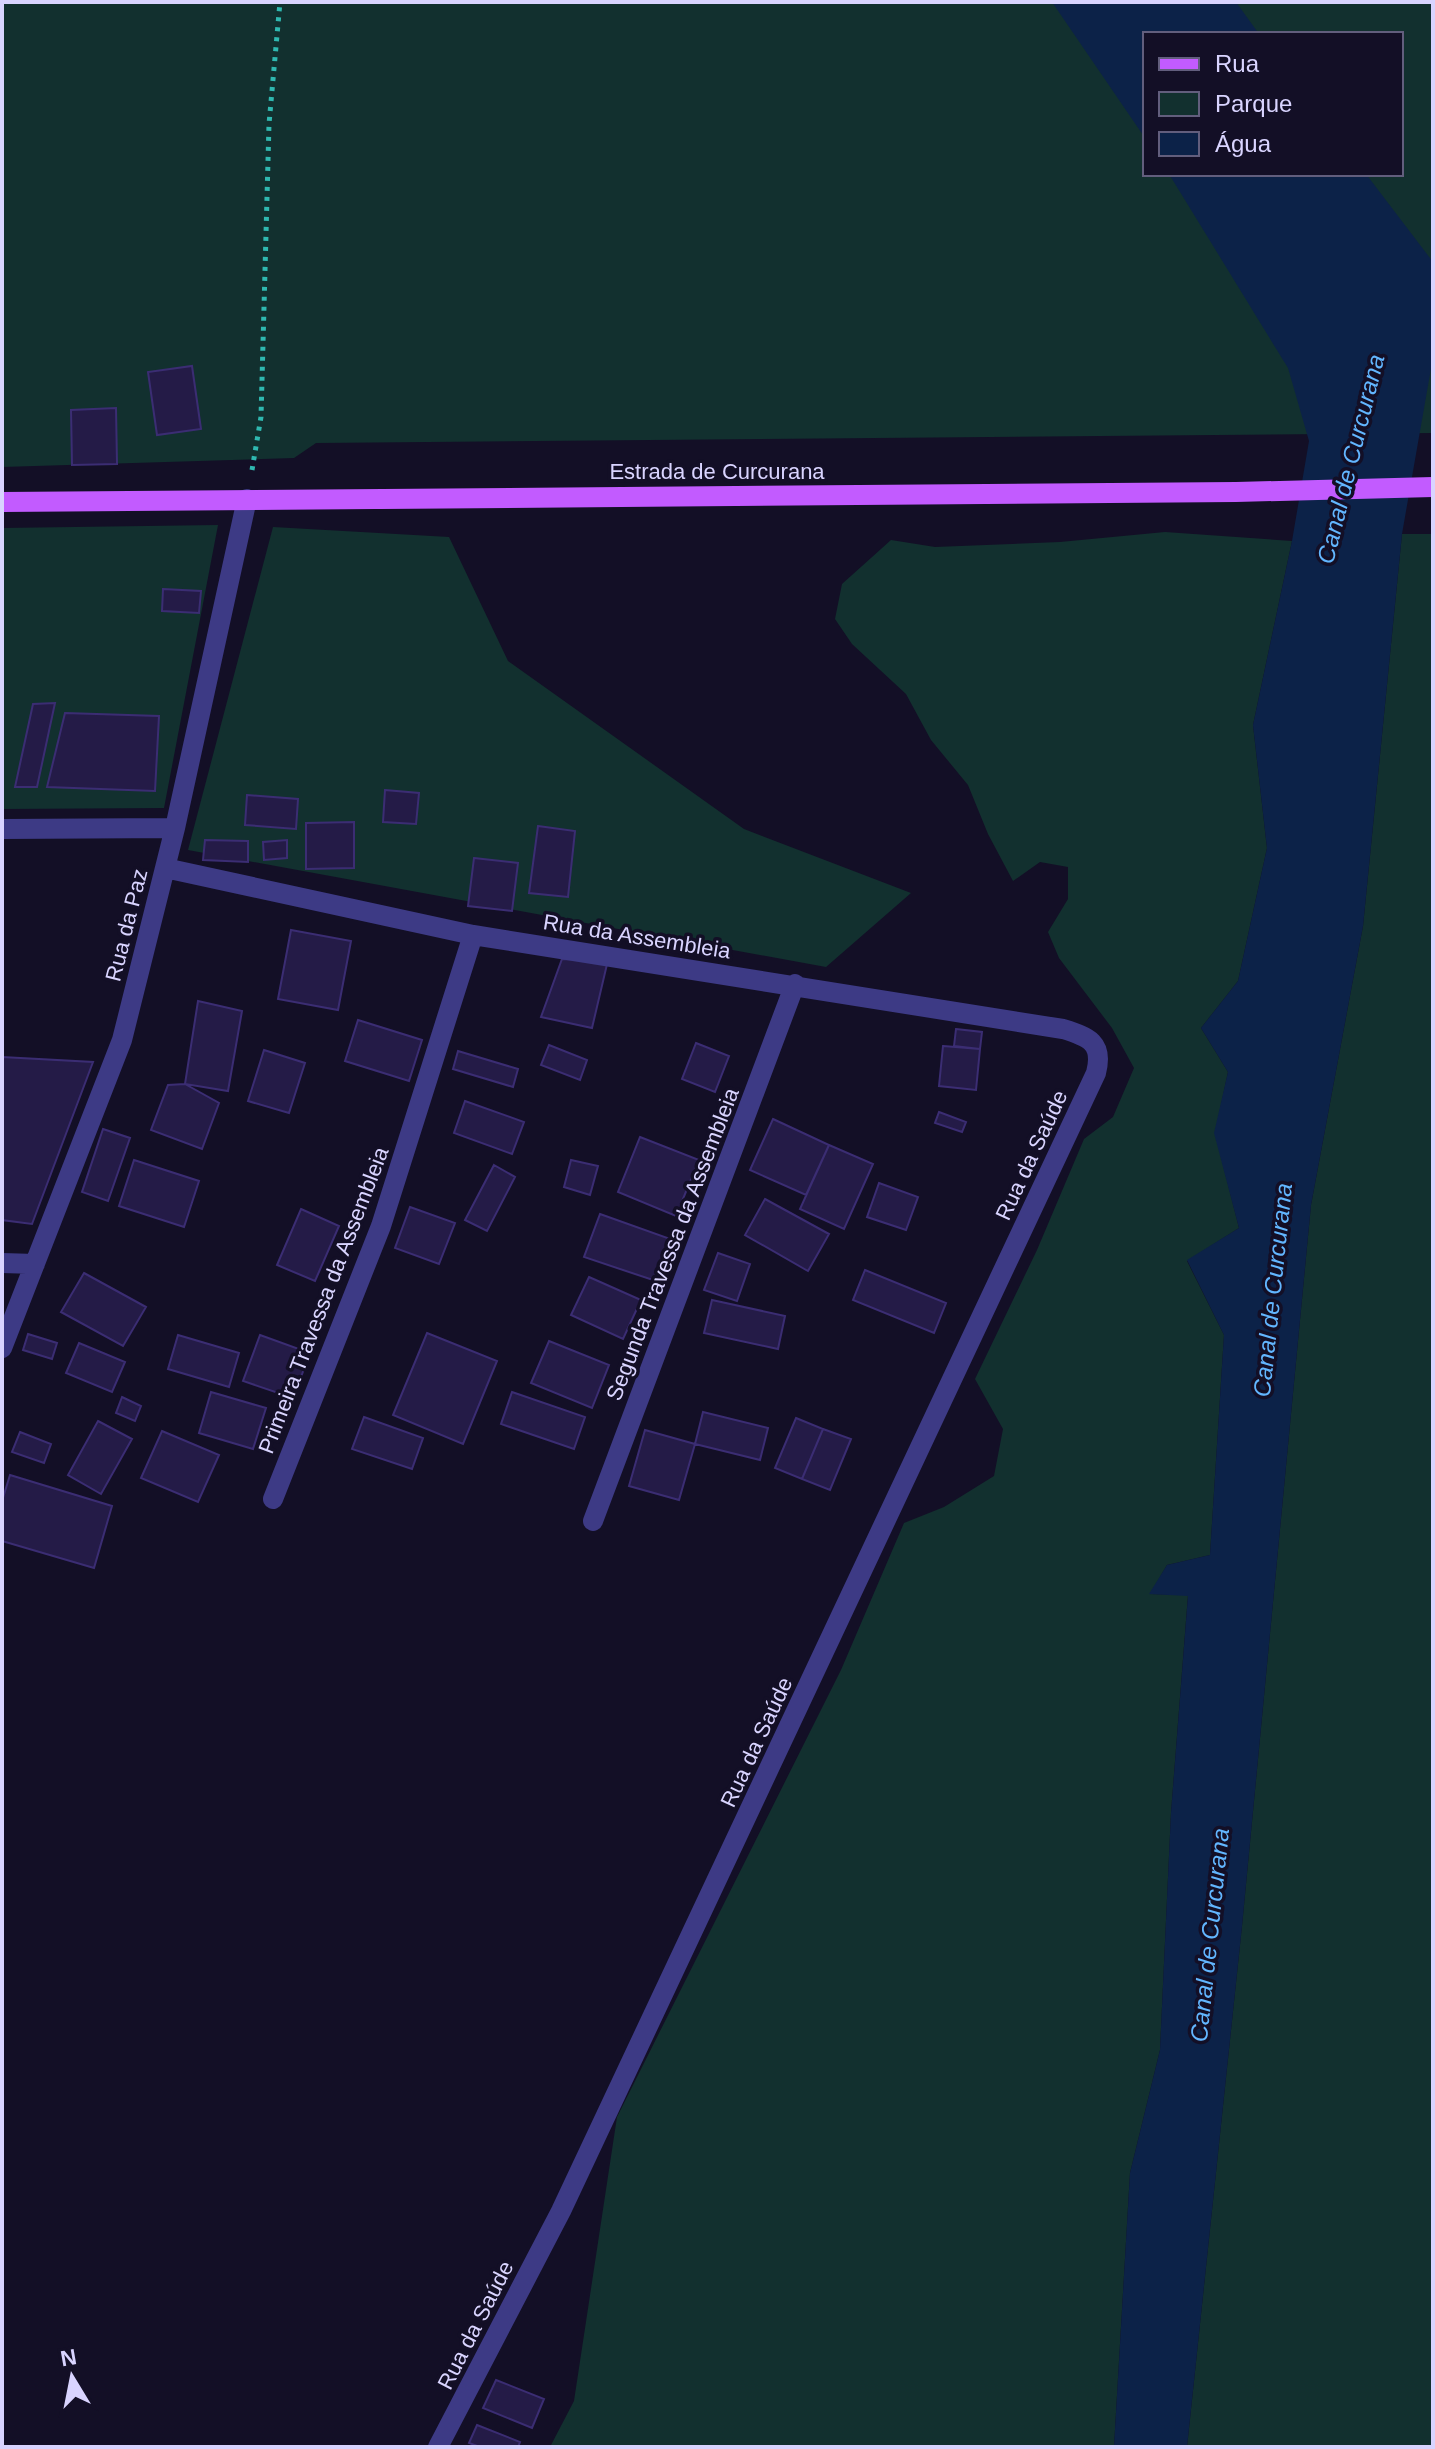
<svg xmlns="http://www.w3.org/2000/svg" width="1435" height="2449" font-family="Helvetica,sans-serif">
<style>
.green{fill:#12302f;fill-rule:evenodd}
.water{fill:#0c2248}
.building{fill:#241b47;stroke:#3b2d73;stroke-width:2}
.lines{fill:none;stroke-linecap:round;stroke-linejoin:round}
.path{stroke:#2fb8b0;stroke-width:5;stroke-dasharray:4 6;stroke-linecap:butt}
.minor{stroke:#3d3a85;stroke-width:20}
.primary{stroke:#c25bff;stroke-width:20}
.labels{text-anchor:middle;stroke-width:7;stroke-linejoin:round;paint-order:stroke}
.street-label{font-size:22px;fill:#d9d4ff;stroke:#130f26}
.water-label{font-size:24px;font-style:italic;fill:#62b6ff;stroke:#130f26}
</style>
<rect width="100%" height="100%" fill="#130f26"/>
<path class="green" d="M2 2H1433V433L316 443 294 458 2 467ZM1145 34H1401V174H1145Z
M218 525 164 808 2 809V528Z
M273 527 449 537 508 661 744 829 911 893 826 967 188 850Z
M1165 532 1292 541 1253 725 1267 848 1238 981 1201 1028 1228 1072 1215 1133 1239 1228 1187 1261 1224 1335 1210 1555 1167 1565 1150 1594 1188 1595 1171 1813 1160 2050 1130 2173 1114 2447H550L574 2401 617 2117 841 1670 904 1523 944 1507 994 1476 1003 1429 975 1379 1037 1250 1084 1139 1113 1117 1134 1068 1112 1028 1059 958 1048 932 1068 899V867L1040 862 1013 881 988 834 968 785 931 740 906 694 852 644 835 619 842 584 891 540 935 547 1060 542Z
M1402 534H1433V2447H1187L1242 1926 1311 1205 1363 926Z"/>
<path class="water" d="M1052 2H1236L1259 34H1145V138Z
M1169 174H1366L1433 262V357L1402 534 1363 926 1311 1205 1242 1926 1187 2447H1114L1130 2173 1160 2050 1171 1813 1188 1596 1149 1594 1167 1565 1210 1555 1224 1335 1187 1260 1239 1228 1214 1133 1228 1072 1201 1028 1238 981 1267 848 1253 725 1292 541 1309 441 1288 368Z"/>
<path class="building" d="M192 366 201 429 157 435 148 372Z
M116 408 117 464 72 465 71 410Z
M163 589 201 591 199 613 162 611Z
M55 703 37 787H15L33 704Z
M65 713 159 716 155 791 47 787Z
M385 790 419 793 416 824 383 822Z
M247 795 298 799 296 829 245 825Z
M354 822V868L306 869V823Z
M538 826 575 831 568 897 529 893Z
M205 840 248 841V862L203 860Z
M287 840V858L264 860 263 842Z
M474 858 518 863 512 911 468 906Z
M291 930 351 941 338 1010 278 999Z
M562 959 608 960 592 1028 541 1017Z
M198 1001 242 1011 228 1091 185 1084Z
M358 1020 422 1040 409 1081 345 1061Z
M956 1029 982 1032 980 1049 954 1046Z
M696 1043 729 1056 715 1092 682 1079Z
M549 1045 587 1060 580 1080 541 1065Z
M943 1046 980 1049 976 1090 939 1086Z
M264 1050 305 1063 289 1113 248 1101Z
M458 1051 518 1069 513 1087 453 1069Z
M2 1057 93 1062 32 1224 2 1220Z
M185 1084 219 1103 202 1149 151 1130 168 1085Z
M465 1101 524 1122 512 1154 454 1133Z
M939 1112 966 1122 962 1132 935 1123Z
M773 1119 829 1145 806 1195 750 1170Z
M103 1129 130 1138 108 1201 82 1192Z
M640 1137 699 1160 676 1216 618 1192Z
M829 1145 873 1164 844 1229 800 1209Z
M134 1160 199 1181 184 1227 119 1206Z
M571 1160 598 1166 590 1195 564 1187Z
M494 1165 515 1177 487 1231 465 1220Z
M879 1183 918 1197 906 1230 867 1217Z
M765 1199 829 1234 808 1271 745 1235Z
M410 1207 455 1223 439 1264 395 1248Z
M301 1209 339 1226 315 1281 277 1265Z
M600 1214 676 1241 662 1283 584 1257Z
M718 1253 750 1264 737 1301 704 1290Z
M865 1270 946 1303 934 1333 853 1300Z
M84 1273 146 1307 123 1346 61 1312Z
M589 1277 641 1300 623 1339 571 1315Z
M712 1300 785 1316 778 1349 704 1333Z
M427 1333 497 1361 463 1444 393 1415Z
M28 1334 57 1343 52 1359 23 1350Z
M178 1335 239 1353 229 1387 168 1369Z
M260 1335 310 1353 293 1398 243 1381Z
M549 1341 609 1365 592 1408 531 1383Z
M79 1343 125 1362 112 1392 66 1373Z
M211 1392 266 1408 253 1449 199 1433Z
M512 1392 585 1417 574 1449 501 1424Z
M122 1397 141 1406 135 1421 116 1413Z
M703 1412 768 1428 760 1460 695 1444Z
M364 1417 423 1438 412 1469 352 1449Z
M796 1418 823 1429 802 1479 775 1468Z
M98 1421 132 1439 101 1494 68 1475Z
M823 1429 851 1439 830 1490 802 1479Z
M645 1430 695 1444 679 1500 629 1486Z
M162 1431 219 1455 198 1502 141 1478Z
M20 1432 51 1444 44 1463 12 1452Z
M10 1475 112 1506 94 1568 2 1541V1501Z
M496 2380 544 2399 532 2428 483 2408Z
M477 2425 520 2442 518 2447H480L469 2443Z"/>
<g class="lines">
<path class="path" d="M252 470 261 417 269 124 280 2"/>
<path class="minor" d="M2 829 175 828
M165 868 473 935 1063 1029C1088 1037 1104 1042 1096 1073L561 2211 438 2447
M2 1263 35 1264
M2 1348 122 1040 175 828 247 499
M273 1499 381 1226 473 935
M593 1521 795 984"/>
<path class="primary" d="M2 502 1236 492 1433 487"/>
</g>
<g class="labels">
<g class="street-label">
<text x="717" y="479">Estrada de Curcurana</text>
<text transform="translate(126 925) rotate(-76)" y="8">Rua da Paz</text>
<text transform="translate(637 936) rotate(9)" y="8">Rua da Assembleia</text>
<text transform="translate(1031 1155) rotate(-65)" y="8">Rua da Saúde</text>
<text transform="translate(672 1244) rotate(-69)" y="8">Segunda Travessa da Assembleia</text>
<text transform="translate(323 1300) rotate(-69)" y="8">Primeira Travessa da Assembleia</text>
<text transform="translate(756 1742) rotate(-65)" y="8">Rua da Saúde</text>
<text transform="translate(475 2325) rotate(-63)" y="8">Rua da Saúde</text>
</g>
<g class="water-label">
<text transform="translate(1351 459) rotate(-76)" y="8">Canal de Curcurana</text>
<text transform="translate(1273 1290) rotate(-84)" y="8">Canal de Curcurana</text>
<text transform="translate(1210 1935) rotate(-84)" y="8">Canal de Curcurana</text>
</g>
</g>
<rect width="1435" height="2449" fill="none" stroke="#d9d4ff" stroke-width="8"/>
<rect x="1143" y="32" width="260" height="144" fill="#130f26" stroke="#625e7d" stroke-width="2"/>
<rect x="1159" y="58" width="40" height="12" fill="#c25bff" stroke="#625e7d" stroke-width="2"/>
<text x="1215" y="72" font-size="24" fill="#d9d4ff">Rua</text>
<rect x="1159" y="92" width="40" height="24" fill="#12302f" stroke="#625e7d" stroke-width="2"/>
<text x="1215" y="112" font-size="24" fill="#d9d4ff">Parque</text>
<rect x="1159" y="132" width="40" height="24" fill="#0c2248" stroke="#625e7d" stroke-width="2"/>
<text x="1215" y="152" font-size="24" fill="#d9d4ff">Água</text>
<g transform="translate(72 2377) rotate(350)" stroke="#130f26" stroke-width="6" paint-order="stroke">
<path d="M0-6L14 30L0 20L-14 30Z" fill="#d9d4ff"/>
<text y="-12" font-size="22" font-weight="bold" text-anchor="middle" fill="#d9d4ff">N</text>
</g>
</svg>
